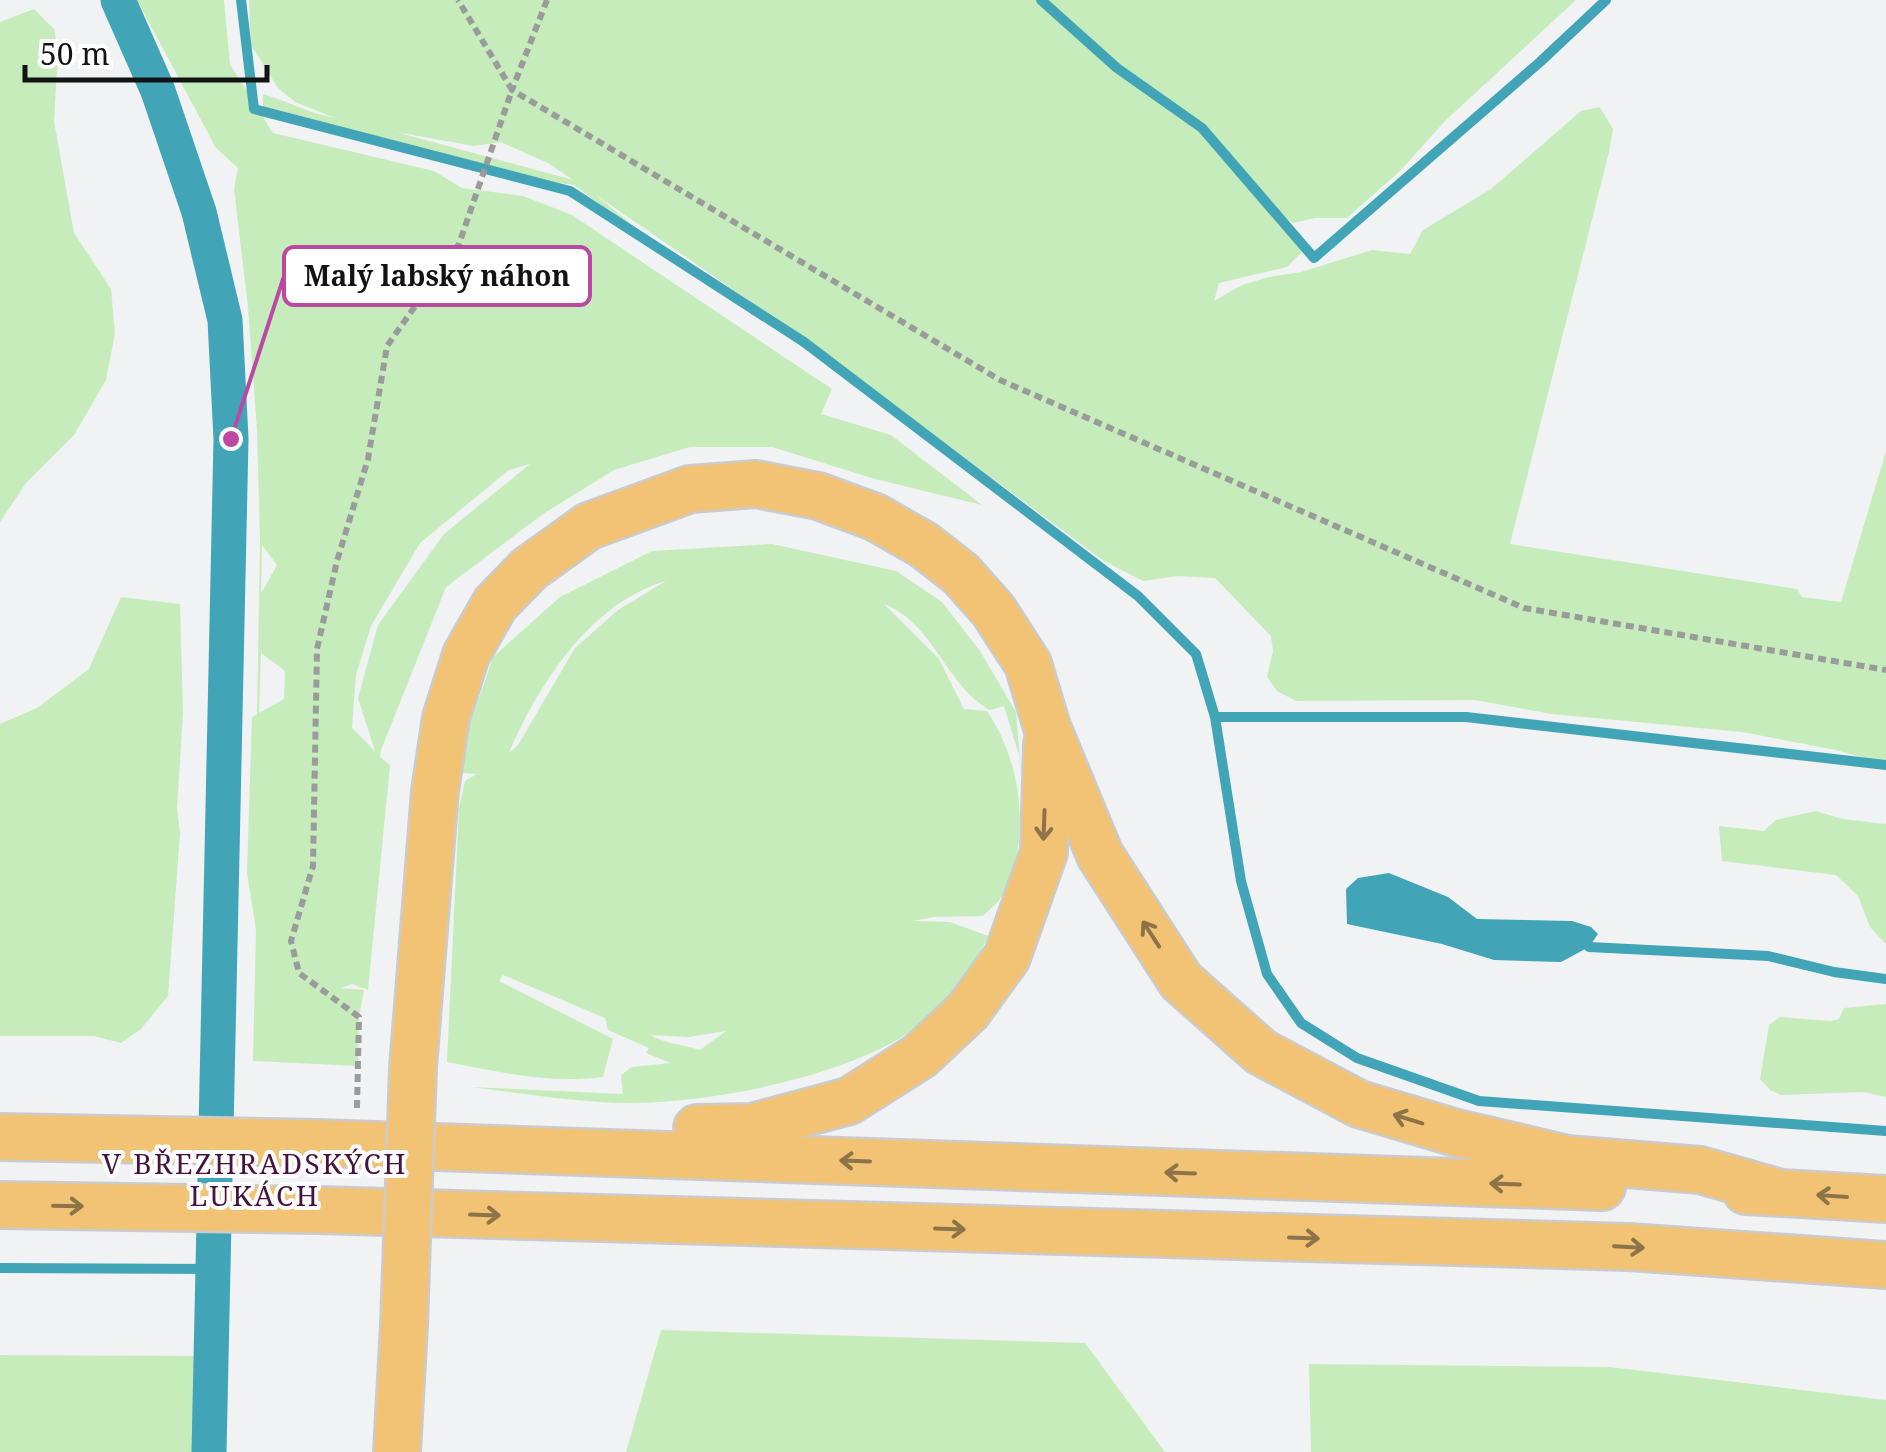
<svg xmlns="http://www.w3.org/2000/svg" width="1886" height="1452" font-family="'Noto Serif',serif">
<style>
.green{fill:#c6ecbb;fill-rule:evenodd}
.water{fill:#41a5b7}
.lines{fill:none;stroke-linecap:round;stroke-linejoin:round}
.stream{stroke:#41a5b7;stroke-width:10}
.canal{stroke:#41a5b7;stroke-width:35}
.major-casing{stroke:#cbcbcb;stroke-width:50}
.path{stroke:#9a9b9b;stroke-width:6;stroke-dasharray:8 5;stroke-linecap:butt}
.major{stroke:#f2c374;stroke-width:45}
.major-bridge-casing{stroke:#cbcbcb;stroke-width:50;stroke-linecap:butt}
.major-bridge{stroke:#f2c374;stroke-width:45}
.oneway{stroke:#8d7448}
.labels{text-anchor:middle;stroke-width:8;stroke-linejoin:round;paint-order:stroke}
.neighbourhood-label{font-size:28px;letter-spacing:2.5px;fill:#48123e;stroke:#fff}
.leader{fill:none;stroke:#bb49a4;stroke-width:4}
.callout-dot{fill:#bb49a4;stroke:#fff;stroke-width:4}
.callout{fill:#fff;stroke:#bb49a4;stroke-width:4}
.callout-label{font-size:28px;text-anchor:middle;font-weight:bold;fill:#121313}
</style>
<rect width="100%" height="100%" fill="#f1f2f3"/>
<path class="green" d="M137 0H224L230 64 273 133 434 171 462 188 523 196 572 215 832 389 821 414 891 435 982 505 875 479 772 447H690L614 470 543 514 446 587 381 750 380 757 390 765 368 990 352 984 341 988 364 990 359 1017 358 1066 253 1061 256 930 247 873 252 717 257 714 260 540 257 430 248 307 234 189 238 168 216 148ZM530 464 444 534 378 625 358 698 375 751 352 728 356 675 371 626 420 543 509 470ZM262 545 277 565 262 592 261 591ZM261 653 285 671 284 699 259 713Z
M249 0H1576L1445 121 1400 171 1347 218H1315L1293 223 1264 204 1302 252 1287 267 1219 283 1214 301 1242 285 1269 277 1301 272 1372 250 1410 254 1423 230 1491 189 1581 111 1600 107 1613 129 1609 152 1510 544 1797 589 1802 597 1841 602 1886 451V764L1836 750 1742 732 1552 714 1475 700 1296 701 1277 691 1267 677 1273 651 1271 636 1215 578 1177 576 1143 581 1104 561 796 333 596 195 665 252 574 185 470 170 263 112V94C288 101 310 114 335 118L295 102 278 88 251 45ZM396 132 474 146 501 142 548 163 573 180Z
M34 9 54 29 58 52 54 121 74 233 111 289 115 333 106 380 74 435 26 483 0 522V22Z
M772 544 896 571 942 602 980 651 1016 712 1023 796 1019 755 1004 706 990 710C946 686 933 622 884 604L939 659 964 709 987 711C1021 761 1032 836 1004 893 999 902 990 909 983 916L933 917 913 921 950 922 988 936C974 967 956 993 931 1016 867 1074 714 1103 629 1103 577 1103 522 1093 470 1087L623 1094 621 1075 632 1067 671 1063 646 1053 649 1048 608 1030 605 1018 503 975 499 981 613 1039 603 1077C550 1084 499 1072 447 1062L459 808 465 781 477 774 461 773 458 786 460 754 493 657 560 597 652 551ZM666 581 618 610 575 648 518 745 509 753C538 685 590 603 666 581ZM726 1031 700 1050C682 1044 666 1044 650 1035L689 1037Z
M121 597 180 604 183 712 177 808 180 833 168 996 141 1029 121 1043 94 1036H0V724L37 708 89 669Z
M1816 811 1842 819 1886 824V944L1870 927 1858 896 1836 875 1722 861 1719 826 1764 831 1776 820Z
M1886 1004V1097L1863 1092 1781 1095 1770 1090 1760 1079 1769 1025 1780 1017 1831 1021 1839 1019 1844 1008Z
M661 1330 1085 1343 1165 1452H626Z
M0 1355 196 1356 202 1452H0Z
M1309 1364 1609 1367 1886 1400V1452H1311Z"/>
<path class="water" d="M1389 873 1448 897 1477 919 1572 921 1591 927 1598 934 1589 947 1561 962 1494 960 1442 944 1347 924 1346 889 1358 878Z"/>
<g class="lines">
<path class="stream" d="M241 0 254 109 570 191 804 342 1138 596 1196 654 1215 717 1241 881 1267 974 1301 1023 1357 1058 1479 1101 1886 1131
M1041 0 1117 68 1202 128 1314 258 1540 62 1606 0
M1215 717H1466L1886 765
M1589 947 1768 956 1834 972 1886 979
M0 1268 215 1269"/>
<path class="canal" d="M118 0 158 91 199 212 225 320 231 439 209 1452"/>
<defs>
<path id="major" d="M413 1068 435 791 446 718 466 655 495 604 529 569 589 526 690 489 756 484 818 496 875 517 924 545 961 574 993 610 1028 664 1047 727 1100 855 1181 981 1261 1052 1359 1104 1453 1132 1567 1159 1700 1170 1777 1192
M697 1128 752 1127 849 1101 920 1056 968 1011 1007 957 1044 852 1047 744
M0 1137 317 1143 1602 1187
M1746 1191 1886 1199
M0 1205 317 1210 1629 1247 1886 1265
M397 1452 404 1325"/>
</defs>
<use href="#major" class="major-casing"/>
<path class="path" d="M547 0 512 90 1000 380 1524 608 1886 670
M357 1108 359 1017 299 973 291 941 313 866 317 649 337 561 368 459 387 346 459 244 512 90 458 0"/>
<use href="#major" class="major"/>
<defs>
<path id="major-bridge" d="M404 1325 413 1068"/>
</defs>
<use href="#major-bridge" class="major-bridge-casing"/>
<use href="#major-bridge" class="major-bridge"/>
</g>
<defs><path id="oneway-shaft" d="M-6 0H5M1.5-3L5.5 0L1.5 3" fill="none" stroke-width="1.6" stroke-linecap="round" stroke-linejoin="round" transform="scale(2.5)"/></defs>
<g class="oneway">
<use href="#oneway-shaft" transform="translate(1044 825) rotate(92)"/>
<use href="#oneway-shaft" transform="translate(1151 934) rotate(-123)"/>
<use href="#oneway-shaft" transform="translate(1408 1119) rotate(-163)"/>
<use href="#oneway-shaft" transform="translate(855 1161) rotate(-178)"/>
<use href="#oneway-shaft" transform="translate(1180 1173) rotate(-178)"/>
<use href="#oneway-shaft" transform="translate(1505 1184) rotate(-178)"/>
<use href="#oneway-shaft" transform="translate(1832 1196) rotate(-176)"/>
<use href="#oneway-shaft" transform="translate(68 1206) rotate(1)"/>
<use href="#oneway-shaft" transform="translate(485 1215) rotate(2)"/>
<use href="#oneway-shaft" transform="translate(950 1229) rotate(2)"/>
<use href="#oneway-shaft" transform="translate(1304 1238) rotate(2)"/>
<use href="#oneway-shaft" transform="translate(1629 1247) rotate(3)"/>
</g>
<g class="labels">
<g class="neighbourhood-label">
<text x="255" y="1174">V BŘEZHRADSKÝCH<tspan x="255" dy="32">LUKÁCH</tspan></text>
</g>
</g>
<path class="leader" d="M231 439L284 276"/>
<circle class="callout-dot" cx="231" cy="439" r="10"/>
<rect class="callout" x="284" y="247" width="306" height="58" rx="10"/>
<g class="callout-label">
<text x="437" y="286">Malý labský náhon</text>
</g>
<path d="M25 65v15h242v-15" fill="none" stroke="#121313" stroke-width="5"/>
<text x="40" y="65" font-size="30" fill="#121313" stroke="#ffffff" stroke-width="8" paint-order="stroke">50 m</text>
</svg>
